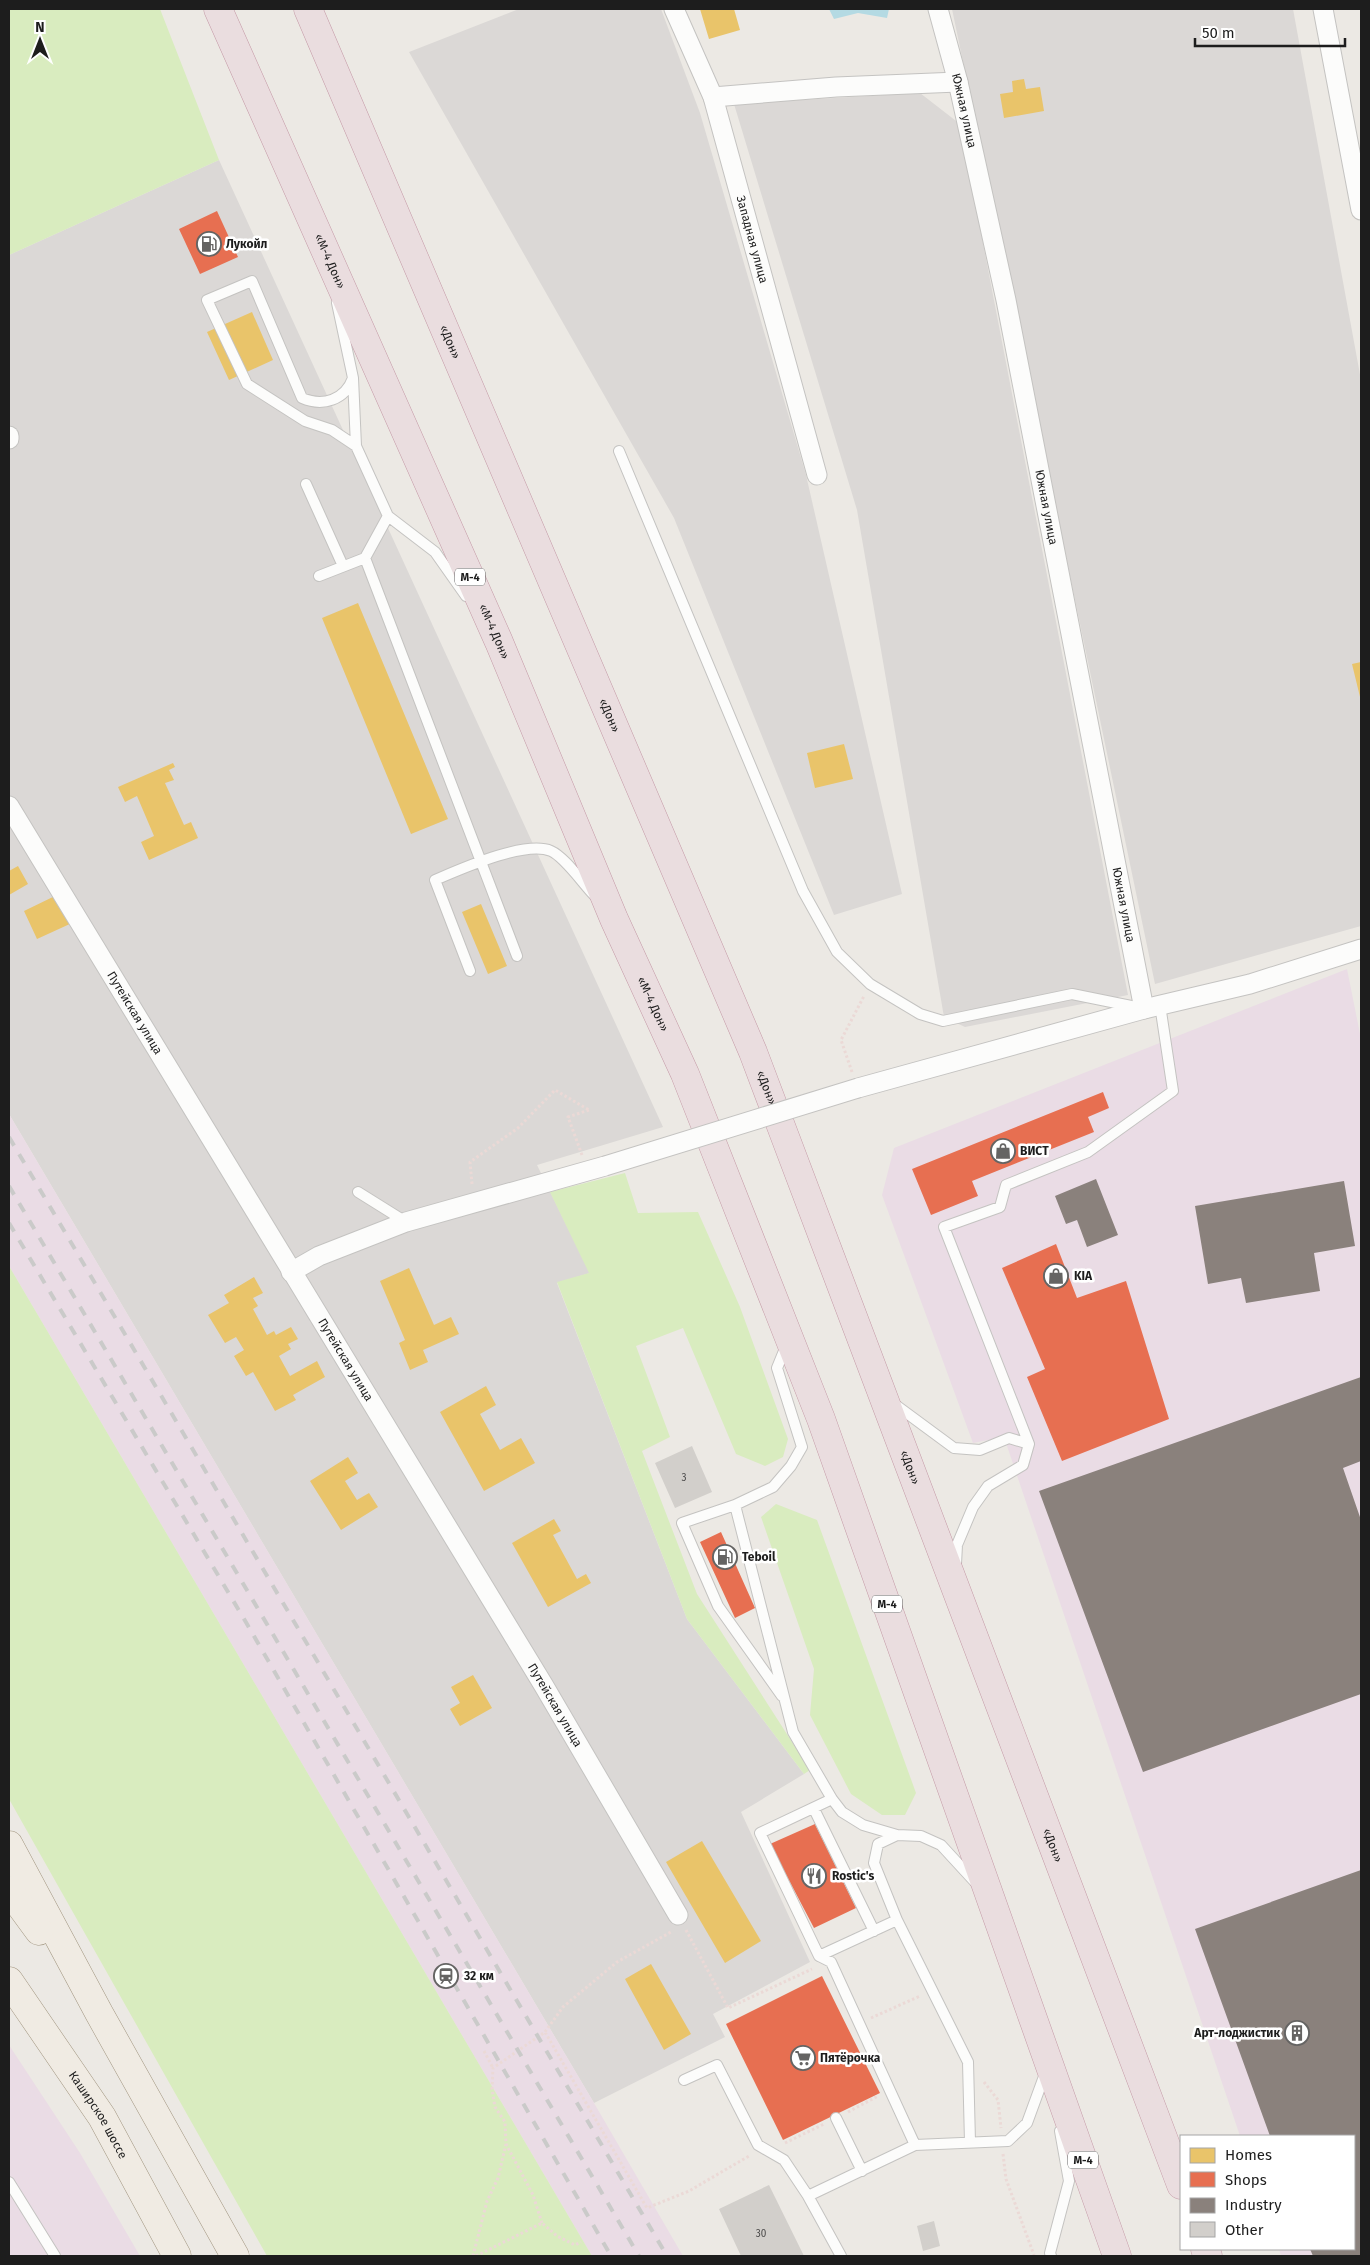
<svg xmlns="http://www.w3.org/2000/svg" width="1370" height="2265" font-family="'Fira Sans',sans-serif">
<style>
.residential{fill:#dbd8d6}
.industrial{fill:#eadce5}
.grass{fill:#d9ecbf}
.water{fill:#b4dae3}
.homes{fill:#e9c46a}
.shops{fill:#e76f51}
.industry{fill:#8a817c}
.building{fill:#d2cfcb}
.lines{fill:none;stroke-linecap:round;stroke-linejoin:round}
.service-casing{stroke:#c4c3c1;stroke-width:12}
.minor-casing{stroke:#c4c3c1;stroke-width:21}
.primary-casing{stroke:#a29681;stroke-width:29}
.motorway-casing{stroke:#c499a6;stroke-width:29}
.path{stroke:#ebd9d6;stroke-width:3;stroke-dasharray:2.5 2.5;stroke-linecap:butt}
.service{stroke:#fcfcfb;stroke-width:10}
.minor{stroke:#fcfcfb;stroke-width:19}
.primary{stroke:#f0ebe3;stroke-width:28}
.motorway{stroke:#eadddf;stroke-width:28}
.rail{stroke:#cacac9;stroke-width:4;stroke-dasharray:10 10;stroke-linecap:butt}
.minor-bridge-casing{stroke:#c4c3c1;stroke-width:21;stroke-linecap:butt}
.minor-bridge{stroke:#fcfcfb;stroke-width:19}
.labels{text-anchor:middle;stroke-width:5;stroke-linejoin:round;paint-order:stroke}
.number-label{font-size:10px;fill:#4b4a4a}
.shield{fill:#fff;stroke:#616161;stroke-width:1}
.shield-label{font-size:11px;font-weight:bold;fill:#1d1d1d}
.street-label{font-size:12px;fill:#1d1d1d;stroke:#fff}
.poi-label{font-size:12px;font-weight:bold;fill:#1d1d1d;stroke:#fff;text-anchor:start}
</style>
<rect width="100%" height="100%" fill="#ece9e4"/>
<path class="residential" d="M519 9H661L700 113 806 475 902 894 834 915 674 518 409 52Z
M952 9H1293L1361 380V926L1155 984Z
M920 93 960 124 1128 995 965 1027 944 1017 857 510 734 104Z
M219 160 663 1127 537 1165 590 1273 557 1283 687 1619 804 1774 741 1812 810 1962 713 2014 725 2037 594 2103 9 1114V255Z"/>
<path class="industrial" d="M1347 969 1361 1039V2256H1281L1279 2249H1354V2136H1240L1004 1437 973 1443 882 1195 894 1148Z
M9 1114 594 2103 683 2256H592L9 1266Z
M9 2045 80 2153 140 2256H9Z"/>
<path class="grass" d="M9 9H160L219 160 9 255Z
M625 1173 638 1213 698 1212 740 1307 788 1439 783 1457 765 1466 736 1454 683 1328 636 1346 670 1437 642 1451 697 1594 810 1770 804 1774 687 1619 557 1282 589 1273 550 1192Z
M9 1266 592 2256H267L9 1799Z
M776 1504 817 1520 916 1793 905 1815H882L851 1794 810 1715 814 1669 761 1517Z"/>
<path class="water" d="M829 9H889L887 18 858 13 834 19Z"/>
<path class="homes" d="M700 9H734L740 30 709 39Z
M1024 79 1026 89 1040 87 1044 111 1004 118 1000 94 1013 92 1012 81Z
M252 312 273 360 229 380 207 332Z
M358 603 448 819 411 834 322 618Z
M1361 662V701L1352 664Z
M844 744 853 779 815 788 807 753Z
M173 763 175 767 169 770 174 780 165 783 184 825 191 822 198 838 149 860 141 842 154 836 137 796 125 802 118 787Z
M18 866 28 884 9 895V871Z
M59 894 72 923 37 939 24 911Z
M481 904 507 966 488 974 462 912Z
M409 1268 434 1325 451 1317 459 1334 423 1350 428 1362 410 1370 399 1343 405 1340 380 1281Z
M254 1277 263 1293 253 1298 258 1306 253 1309 267 1335 274 1331 276 1335 291 1327 298 1339 288 1344 291 1349 279 1356 290 1376 317 1361 325 1377 293 1395 296 1400 275 1411 253 1372 246 1376 234 1356 244 1350 236 1337 225 1343 208 1315 229 1303 224 1295Z
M486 1386 496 1405 480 1414 500 1450 521 1438 535 1463 484 1491 440 1412Z
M348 1457 358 1473 345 1481 357 1500 369 1493 378 1507 341 1530 310 1481Z
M554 1519 561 1531 553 1535 577 1579 586 1574 591 1583 548 1607 512 1543Z
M473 1675 492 1708 460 1726 450 1709 460 1703 451 1687Z
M702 1841 761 1941 725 1963 666 1862Z
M651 1964 691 2034 664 2050 625 1979Z"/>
<path class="shops" d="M217 211 238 257 200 274 179 229Z
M1103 1092 1109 1108 1088 1117 1094 1132 972 1181 978 1196 931 1215 912 1169Z
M1056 1244 1077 1298 1126 1281 1169 1419 1062 1461 1027 1377 1045 1369 1002 1268Z
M721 1532 755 1608 735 1618 700 1542Z
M815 1824 856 1908 814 1928 770 1844Z
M822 1976 880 2093 783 2140 726 2024Z"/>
<path class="industry" d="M1096 1179 1118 1235 1087 1247 1077 1220 1066 1224 1055 1196Z
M1344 1181 1355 1246 1314 1253 1320 1291 1246 1303 1241 1278 1208 1284 1195 1206Z
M1361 1377V1461L1343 1468 1361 1520V1694L1143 1772 1039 1491Z
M1361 1870V2256H1313L1310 2249H1354V2136H1270L1195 1929Z"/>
<path class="building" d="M692 1446 712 1492 675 1508 655 1463Z
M769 2185 804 2256H741L719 2209Z
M934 2221 940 2246 923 2251 917 2226Z"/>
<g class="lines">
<defs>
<path id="service" d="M337 303 353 378 356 446 388 516 435 552 466 596
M353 378C345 400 323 407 302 398L252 281 207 300 247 384 305 421 332 430 356 446
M619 451 803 891 837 952 870 984 920 1014 943 1021 1072 994 1136 1007
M306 484 343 566
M365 558 517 956
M319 576 365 558 388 516
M470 971 435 880C461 869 525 840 551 851 565 857 583 884 594 895
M358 1192 406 1222
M786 1346 777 1368 802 1447 791 1466 773 1487 735 1505 793 1732 832 1799 842 1812 863 1825 897 1835 921 1836 941 1845 975 1882
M893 1403 954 1448 980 1450 1009 1438 1029 1444
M735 1505 682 1523 718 1606 782 1696
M956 1564 957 1545 973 1507 988 1486 1023 1465 1029 1444 944 1227 1000 1207 1006 1185 1088 1152 1173 1091 1160 1005
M832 1799 760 1833 819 1956 831 1962 915 2145
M814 1809 874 1931
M897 1920 968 2062 970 2142
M819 1956 897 1920 874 1863 878 1844 897 1835
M684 2080 717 2065 758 2145 784 2160 808 2196
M836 2118 862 2171
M9 2182 55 2256
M841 2256 808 2196 915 2145 1008 2141 1027 2123 1046 2071
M1051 2256 1050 2253 1069 2181 1060 2131"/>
<g id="minor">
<path id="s1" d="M674 9 713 97 817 475"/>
<path id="s2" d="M938 9 958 82 1006 300 1144 1009"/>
<path d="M1323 9 1361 210"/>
<path d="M713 97 836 87 958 82"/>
<path d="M9 436V439"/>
<path id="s3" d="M9 806 544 1686 678 1915"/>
<path d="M858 1088 1144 1009 1250 984 1361 949"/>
<path d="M291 1272 319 1256 406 1222 605 1166"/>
</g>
<g id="primary">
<path d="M9 1845 99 2013 235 2256"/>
<path d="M9 1890 39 1931"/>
<path id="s4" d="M9 1981 102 2117 177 2256"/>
</g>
<g id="motorway">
<path id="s5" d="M218 9 499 642 614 919 685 1074 821 1419 1117 2256"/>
<path id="s6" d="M308 9 753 1052 1181 2185"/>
<path d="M1205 2249 1208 2256"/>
</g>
</defs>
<use href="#service" class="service-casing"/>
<use href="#minor" class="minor-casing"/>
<use href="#primary" class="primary-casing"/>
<use href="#motorway" class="motorway-casing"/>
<path class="path" d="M852 1072 841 1040 864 996
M582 1155 568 1117 589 1110
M472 1184 470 1162 518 1128 555 1090 589 1110
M686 1930 728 2008 812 1969
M871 2018 920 1996
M545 2032 563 2007 617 1962 671 1932
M484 2051 493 2068
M984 2082 998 2100 1001 2128
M848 2112 878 2096
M785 2143 824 2124
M1003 2154 1006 2179 1034 2255
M542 2223 533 2195 506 2144 505 2122 495 2107 492 2089 493 2068 545 2032 647 2208 689 2191 749 2156
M473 2256 487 2201 498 2178 506 2144
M476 2256 542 2223 557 2236 575 2245 581 2242"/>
<use href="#service" class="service"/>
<use href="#minor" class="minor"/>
<use href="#primary" class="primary"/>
<use href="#motorway" class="motorway"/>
<path class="rail" d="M9 1137 667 2256
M9 1186 639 2256
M9 1223 247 1624 611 2256"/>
<defs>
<path id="minor-bridge" d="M605 1166 858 1088"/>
</defs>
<use href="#minor-bridge" class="minor-bridge-casing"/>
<use href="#minor-bridge" class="minor-bridge"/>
</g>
<defs>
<symbol id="fuel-ring" viewBox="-11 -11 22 22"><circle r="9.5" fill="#fff" stroke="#656463" stroke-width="1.5"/><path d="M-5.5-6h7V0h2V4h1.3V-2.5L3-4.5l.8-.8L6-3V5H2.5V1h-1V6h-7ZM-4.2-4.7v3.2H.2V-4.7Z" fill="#656463"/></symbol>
<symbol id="shop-ring" viewBox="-11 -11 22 22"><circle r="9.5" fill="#fff" stroke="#656463" stroke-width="1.5"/><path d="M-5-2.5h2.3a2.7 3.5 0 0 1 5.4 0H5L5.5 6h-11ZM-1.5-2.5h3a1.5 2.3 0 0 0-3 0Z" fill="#656463"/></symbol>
<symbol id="restaurant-ring" viewBox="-11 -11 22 22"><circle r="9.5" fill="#fff" stroke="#656463" stroke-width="1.5"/><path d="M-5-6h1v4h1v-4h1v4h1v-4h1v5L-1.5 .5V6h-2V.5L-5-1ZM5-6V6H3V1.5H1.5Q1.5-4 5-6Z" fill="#656463"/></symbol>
<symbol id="station-ring" viewBox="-11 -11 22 22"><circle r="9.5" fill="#fff" stroke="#656463" stroke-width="1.5"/><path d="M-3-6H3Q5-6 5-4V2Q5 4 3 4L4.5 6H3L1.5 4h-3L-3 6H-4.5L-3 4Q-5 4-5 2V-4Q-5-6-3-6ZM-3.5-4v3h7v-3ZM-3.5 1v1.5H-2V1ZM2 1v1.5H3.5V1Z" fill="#656463"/></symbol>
<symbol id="building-ring" viewBox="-11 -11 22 22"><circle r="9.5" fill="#fff" stroke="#656463" stroke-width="1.5"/><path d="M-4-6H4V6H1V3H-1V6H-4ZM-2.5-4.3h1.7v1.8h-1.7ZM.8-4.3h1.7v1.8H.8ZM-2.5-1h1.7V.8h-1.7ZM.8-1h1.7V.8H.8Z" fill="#656463"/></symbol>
<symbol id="supermarket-ring" viewBox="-11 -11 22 22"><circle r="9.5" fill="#fff" stroke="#656463" stroke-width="1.5"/><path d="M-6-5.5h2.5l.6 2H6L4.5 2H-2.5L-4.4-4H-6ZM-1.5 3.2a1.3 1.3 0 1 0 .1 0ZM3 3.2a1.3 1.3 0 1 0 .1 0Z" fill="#656463"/></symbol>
</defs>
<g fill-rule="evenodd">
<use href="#fuel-ring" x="195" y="230" width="28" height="28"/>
<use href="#shop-ring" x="989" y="1137" width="28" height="28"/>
<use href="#shop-ring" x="1042" y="1262" width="28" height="28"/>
<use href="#fuel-ring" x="711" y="1543" width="28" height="28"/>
<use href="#restaurant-ring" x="800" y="1862" width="28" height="28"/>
<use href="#station-ring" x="432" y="1962" width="28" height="28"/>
<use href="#building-ring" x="1283" y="2019" width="28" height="28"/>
<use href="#supermarket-ring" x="789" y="2044" width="28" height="28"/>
</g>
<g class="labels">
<g class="number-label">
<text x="684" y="1481">3</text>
<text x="761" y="2237">30</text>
</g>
<g class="shield">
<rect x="455" y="568.5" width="30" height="17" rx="4"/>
<rect x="872" y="1595.5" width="30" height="17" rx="4"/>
<rect x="1068" y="2151.5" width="30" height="17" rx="4"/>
</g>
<g class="shield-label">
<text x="470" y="581">М-4</text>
<text x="887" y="1608">М-4</text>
<text x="1083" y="2164">М-4</text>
</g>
<g class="street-label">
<text dy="4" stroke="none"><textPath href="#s2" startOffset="105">Южная улица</textPath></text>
<text dy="4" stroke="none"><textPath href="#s1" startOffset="244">Западная улица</textPath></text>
<text dy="4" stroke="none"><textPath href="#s5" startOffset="276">«М-4 Дон»</textPath></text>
<text dy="4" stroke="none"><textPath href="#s6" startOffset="362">«Дон»</textPath></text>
<text dy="4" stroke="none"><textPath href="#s2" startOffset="510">Южная улица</textPath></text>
<text dy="4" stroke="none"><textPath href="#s5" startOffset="681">«М-4 Дон»</textPath></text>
<text dy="4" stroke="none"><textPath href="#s6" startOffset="768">«Дон»</textPath></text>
<text dy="4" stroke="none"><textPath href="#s2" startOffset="915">Южная улица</textPath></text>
<text dy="4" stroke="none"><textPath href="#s5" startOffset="1086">«М-4 Дон»</textPath></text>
<text dy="4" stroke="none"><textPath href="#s3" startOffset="242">Путейская улица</textPath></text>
<text dy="4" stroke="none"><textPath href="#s6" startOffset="1172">«Дон»</textPath></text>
<text dy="4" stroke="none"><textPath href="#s3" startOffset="648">Путейская улица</textPath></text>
<text dy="4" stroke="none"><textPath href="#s6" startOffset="1578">«Дон»</textPath></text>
<text dy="4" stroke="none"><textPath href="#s3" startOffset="1052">Путейская улица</textPath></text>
<text dy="4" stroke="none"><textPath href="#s6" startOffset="1982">«Дон»</textPath></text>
<text dy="4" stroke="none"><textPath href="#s4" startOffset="161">Каширское шоссе</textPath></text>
</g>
<g class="poi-label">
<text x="226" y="248">Лукойл</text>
<text x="1020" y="1155">ВИСТ</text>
<text x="1074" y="1280">KIA</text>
<text x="742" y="1561">Teboil</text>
<text x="832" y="1880">Rostic's</text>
<text x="464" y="1980">32 км</text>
<text x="1280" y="2037" text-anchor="end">Арт-лоджистик</text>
<text x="820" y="2062">Пятёрочка</text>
</g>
</g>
<rect width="1370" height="2265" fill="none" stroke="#1d1d1d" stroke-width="20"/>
<rect x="1180" y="2135" width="175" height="115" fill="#ffffff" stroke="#a5a5a5"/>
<rect x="1190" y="2148" width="25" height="15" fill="#e9c46a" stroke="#a5a5a5"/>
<text x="1225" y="2160" font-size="15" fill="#1d1d1d">Homes</text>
<rect x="1190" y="2172" width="25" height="15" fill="#e76f51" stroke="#a5a5a5"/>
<text x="1225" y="2185" font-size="15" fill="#1d1d1d">Shops</text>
<rect x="1190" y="2198" width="25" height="15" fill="#8a817c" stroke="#a5a5a5"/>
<text x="1225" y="2210" font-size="15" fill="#1d1d1d">Industry</text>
<rect x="1190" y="2222" width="25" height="15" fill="#d2cfcb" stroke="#a5a5a5"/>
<text x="1225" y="2235" font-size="15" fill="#1d1d1d">Other</text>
<g transform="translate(40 40)" stroke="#ffffff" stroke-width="4" paint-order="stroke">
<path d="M0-4L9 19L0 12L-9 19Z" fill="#1d1d1d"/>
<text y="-8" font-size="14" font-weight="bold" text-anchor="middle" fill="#1d1d1d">N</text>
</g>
<path d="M1195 38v8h150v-8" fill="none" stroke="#1d1d1d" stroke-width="2.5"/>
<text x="1202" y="38" font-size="15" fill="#1d1d1d" stroke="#ffffff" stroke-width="4" paint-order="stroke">50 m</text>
</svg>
